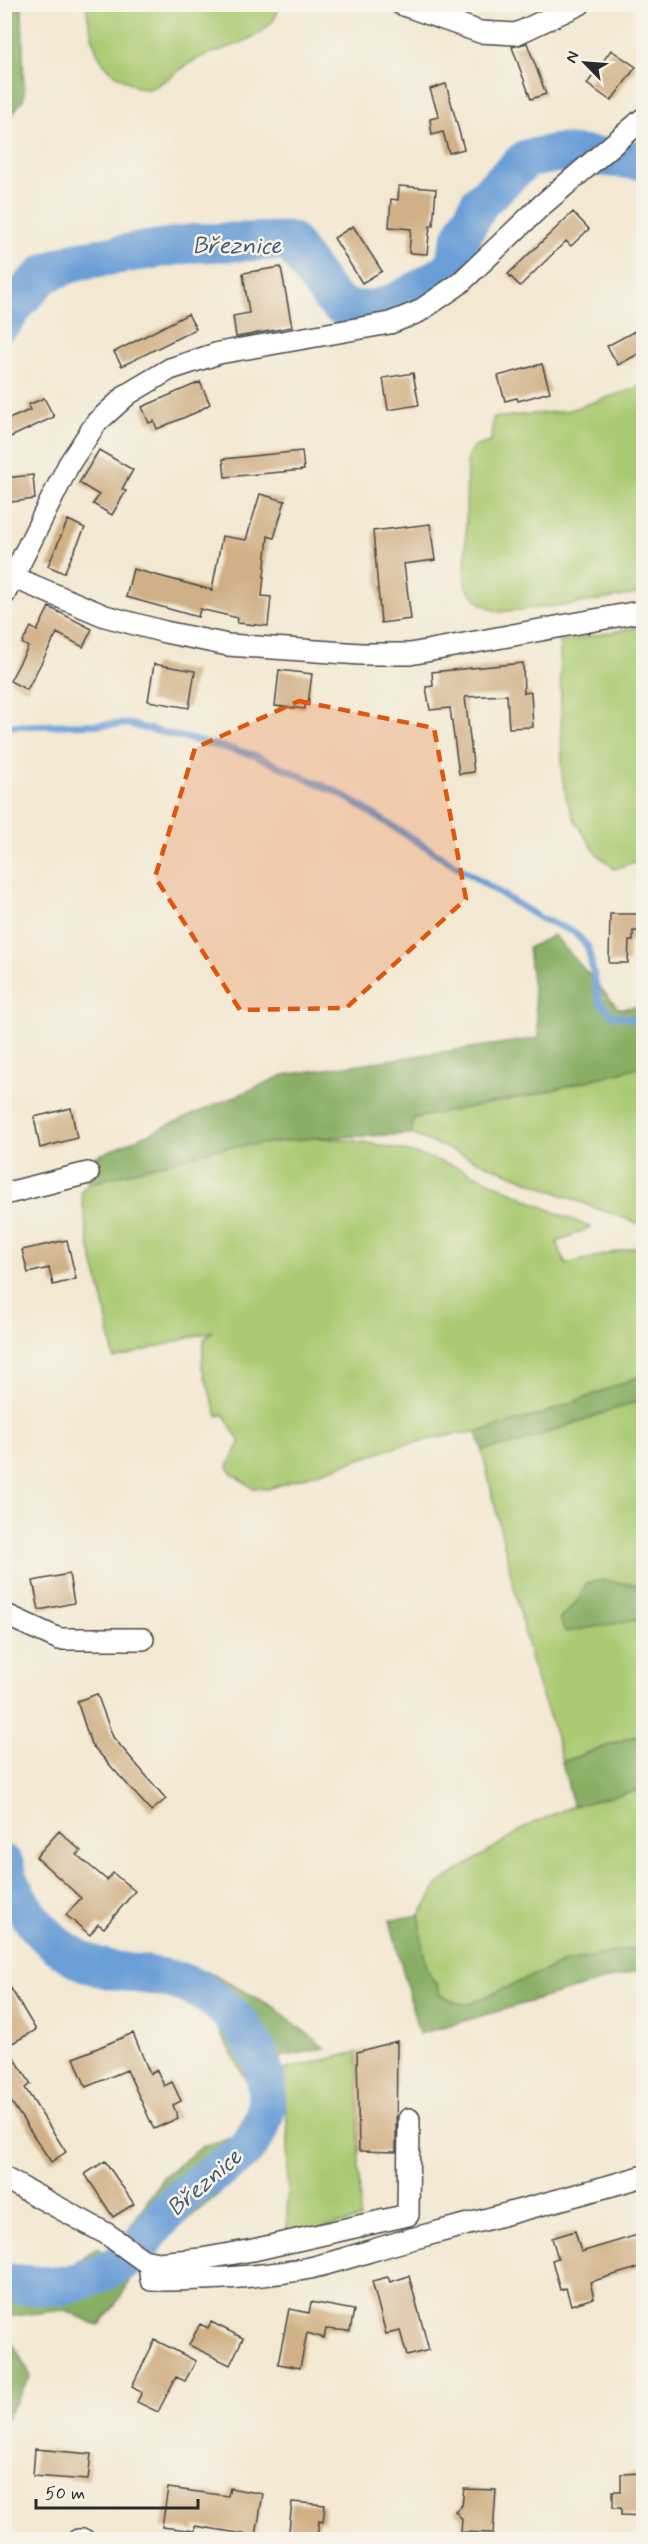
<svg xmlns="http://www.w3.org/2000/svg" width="648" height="2544" font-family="Mynerve,sans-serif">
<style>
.green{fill:#aaca72;stroke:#6a7a4e;stroke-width:1.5}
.forest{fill:#87ae64;stroke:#596c48;stroke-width:1.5}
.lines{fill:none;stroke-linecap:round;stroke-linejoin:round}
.stream{stroke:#6a9ed6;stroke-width:7}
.river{stroke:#6a9ed6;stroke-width:39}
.building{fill:#d0b086}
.street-casing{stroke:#494744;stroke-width:24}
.street{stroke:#fff;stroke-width:21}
.marked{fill:#df570e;fill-opacity:0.2;stroke:#df570e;stroke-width:4.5;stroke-dasharray:12 8;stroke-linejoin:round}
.labels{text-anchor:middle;stroke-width:5;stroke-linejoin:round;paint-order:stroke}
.water-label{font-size:24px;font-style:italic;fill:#44596f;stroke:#f7f3e8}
</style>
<rect width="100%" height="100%" fill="#f7f3e8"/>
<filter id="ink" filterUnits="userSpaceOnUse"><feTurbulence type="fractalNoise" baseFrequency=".0167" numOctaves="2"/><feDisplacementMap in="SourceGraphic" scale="12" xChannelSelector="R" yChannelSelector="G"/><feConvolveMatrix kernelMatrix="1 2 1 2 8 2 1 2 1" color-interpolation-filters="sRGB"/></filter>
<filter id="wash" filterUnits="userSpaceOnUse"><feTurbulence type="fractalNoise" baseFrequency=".008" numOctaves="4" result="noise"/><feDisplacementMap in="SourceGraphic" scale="24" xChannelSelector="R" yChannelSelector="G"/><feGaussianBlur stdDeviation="1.35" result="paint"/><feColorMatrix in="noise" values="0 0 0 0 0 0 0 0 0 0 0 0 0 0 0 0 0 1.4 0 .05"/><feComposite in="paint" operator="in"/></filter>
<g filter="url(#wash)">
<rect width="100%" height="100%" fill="#f3e8d2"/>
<path class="green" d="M86 5V4L279 5C275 40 222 47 195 60 183 66 160 87 148 89 140 90 133 85 127 81 93 65 92 38 86 5Z
M643 386V593L568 605 498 612 480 603 465 586 467 457 474 446 491 442 493 418 566 411Z
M643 626V859L614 869 596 853 575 821 567 800 562 776 560 642Z
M643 1066V1225L590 1206 411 1134 413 1118 533 1095Z
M315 1138C364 1139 405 1149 451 1165 499 1183 543 1210 591 1227L557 1242 566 1264 636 1247 643 1250V1375L543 1414 477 1432 456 1434 403 1445 268 1489 253 1488 231 1473 228 1466 240 1443 224 1415 217 1416 202 1367 204 1339 213 1331 114 1359 104 1304 88 1240 81 1191 88 1184 215 1149Z
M643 1399V1586L586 1584 579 1599 560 1619 565 1631 643 1619V1733L562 1762 553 1726 535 1677 482 1450 515 1444Z
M643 1789V1946L562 1963 467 2005 455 2002 439 1994 438 1984 430 1977 422 1953 420 1915 439 1883 529 1825 573 1806Z
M357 2052 360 2219 287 2237 288 2137 283 2070Z"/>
<path class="forest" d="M5 4 22 5 24 98 5 125Z
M554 935 618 1008 643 1007V1066L533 1095 414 1118 411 1134 315 1138 215 1149 88 1184 81 1163 284 1075 539 1038 528 948Z
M643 1375V1399L515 1444 482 1450 477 1432 543 1414Z
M602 1580 643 1586V1619L565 1632 560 1619 579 1599 586 1584Z
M643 1733V1789L573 1806 562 1762Z
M420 1915C421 1936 422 1953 429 1973 432 1982 438 1982 440 1994L455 2002 467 2005 562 1963 643 1946V1969L419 2034 390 1920Z
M184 1970 206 1971 274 2007 325 2048 281 2057 279 2104 267 2141 222 2191 150 2250 126 2233 164 2176 203 2146 244 2134 250 2087 213 2020 175 1994Z
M96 2248 129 2263 133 2272 124 2293 99 2326 65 2310 5 2317V2270L55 2277Z
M5 2329 31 2376 5 2420H4Z"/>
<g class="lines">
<path class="stream" d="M4 726 128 724 254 755 339 793 540 918 574 932 588 947 599 1001 612 1015 644 1021"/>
<path class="river" d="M4 321 18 301 44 274 77 261 196 243 290 241C299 253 329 298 338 304 373 325 423 287 452 269L462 236 480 202 526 159 559 153 644 161
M4 1864C16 1905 43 1941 81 1960 113 1976 150 1971 183 1983 239 2003 290 2076 256 2135 242 2159 215 2171 194 2187 178 2199 165 2214 153 2229 144 2240 134 2255 122 2262 106 2272 73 2286 54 2286 38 2286 21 2284 4 2283"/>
</g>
<g id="blocks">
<path class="building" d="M527 43 546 94 531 99 512 47Z
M611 50 636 67 611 101 587 84Z
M446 84 464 149 449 153 443 132 432 135 430 119 439 117 430 89Z
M399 186 436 189 433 226H430L427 254 409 253 411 229 389 227 391 199 398 200Z
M573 212 589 229 571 246 566 241 520 286 508 274Z
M353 226 382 271 362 283 334 238Z
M281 267 292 327 236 337 233 316 249 313 243 273Z
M188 314 196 329 122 366 114 352Z
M635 331 644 351 618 365 607 346Z
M542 364 550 392 518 401 517 398 505 401 498 376Z
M413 373 419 405 388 410 383 378Z
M200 382 210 404 197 412 157 429 154 421 149 423 142 407Z
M44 398 54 417 4 440V421L30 410 28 405Z
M99 450 133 470 122 489 126 491 112 515 93 504 99 495 79 483Z
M302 451 304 470 225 477 223 459Z
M33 475 35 499 4 503V478Z
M260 494 285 501 274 538 268 536 262 596 271 597 268 626 237 623 238 618 200 609 198 617 126 597 133 569 212 590 222 536 246 540Z
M68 520 85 528 64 573 48 566Z
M430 524 435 560 404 564 411 619 381 623 373 531Z
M49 607 92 629 83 647 57 633 27 690 10 681 28 647 22 643 31 627 37 631Z
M523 663 524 693 531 692 533 727 509 728 507 695 465 697 474 772 459 774 450 708 430 710 426 687 433 686 432 672Z
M154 664 195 671 189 708 148 701Z
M279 670 312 674 308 704H305V709L275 706Z
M610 914H644V931H633V941H629L628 963H609Z
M71 1108 77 1138 40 1148 34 1117Z
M67 1240 76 1279 53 1285 49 1268 28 1273 22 1250Z
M69 1574 74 1603 39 1610 33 1581Z
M97 1694 113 1737 166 1799 151 1811 91 1744 77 1701Z
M59 1831 81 1851 77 1855 107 1880 113 1873 135 1891 104 1928 98 1924 90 1935 66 1915 81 1898 36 1857Z
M4 1977 36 2030 7 2046 31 2084 25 2088 66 2152 51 2162 4 2091Z
M133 2033 150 2074 157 2070 164 2086 172 2082 181 2101 173 2105 178 2118 154 2129 127 2070 86 2087 74 2058Z
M397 2041 396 2152 359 2151 357 2052Z
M105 2161 134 2204 113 2217 85 2174Z
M575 2231 581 2252 644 2233V2266L590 2282 594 2298 571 2305 566 2288 560 2290 552 2260 558 2258 552 2238Z
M409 2276 429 2350 407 2356 400 2331 386 2334 372 2281 388 2277 390 2282Z
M311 2302 354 2310 350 2331 326 2329 324 2338 307 2333 300 2368 278 2364 289 2309 309 2313Z
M211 2322 243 2338 230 2365 189 2345 200 2324 208 2328Z
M155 2340 196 2361 185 2381 176 2377 158 2412 137 2402 142 2392 132 2386Z
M35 2449 91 2454 88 2480 33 2476Z
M644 2473V2516L621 2515V2508H613V2491H621V2474Z
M168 2488 228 2496 230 2488 263 2494 256 2536 195 2526V2531L162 2527Z
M464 2489 496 2490 493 2533 461 2532 462 2519 455 2511 462 2505Z
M292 2502 325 2505 323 2522 319 2521 317 2540H288Z"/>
</g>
</g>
<g filter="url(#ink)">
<use href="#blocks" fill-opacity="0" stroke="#494744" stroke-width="1.5"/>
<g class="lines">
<defs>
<path id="street" d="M401 4 480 32 516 34 580 4
M15 578 105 616 165 632 228 645 361 654H410L644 611
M4 595 69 464 96 423 128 394 170 369 219 353 390 323 418 312 459 284 542 205 644 118
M4 1194 88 1173
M4 1614 59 1639H143
M4 2178 107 2234 143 2260 158 2263 201 2259 253 2250 408 2215 409 2119
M149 2262 151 2280C204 2280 259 2278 310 2268 345 2260 380 2247 415 2238 492 2218 568 2198 644 2176
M78 2540H84"/>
</defs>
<use href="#street" class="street-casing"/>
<use href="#street" class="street"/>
</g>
</g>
<path class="marked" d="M299 701 434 728 466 899 346 1008 240 1010 155 877 195 748Z"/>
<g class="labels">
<g class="water-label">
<text x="237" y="253">Březnice</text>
<text transform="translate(204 2182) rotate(-41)" y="8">Březnice</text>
</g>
</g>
<rect width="648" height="2544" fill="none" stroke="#f7f3e8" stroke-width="24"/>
<g transform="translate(585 63) rotate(295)" stroke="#f7f3e8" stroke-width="4.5" paint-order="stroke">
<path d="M0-4.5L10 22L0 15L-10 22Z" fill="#2b2b2b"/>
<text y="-9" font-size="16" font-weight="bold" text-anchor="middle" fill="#2b2b2b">N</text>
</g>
<path d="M36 2499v9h162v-9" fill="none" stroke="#2b2b2b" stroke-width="3"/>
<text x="45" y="2499" font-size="18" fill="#2b2b2b" stroke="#f7f3e8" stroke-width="4.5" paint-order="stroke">50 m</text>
</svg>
